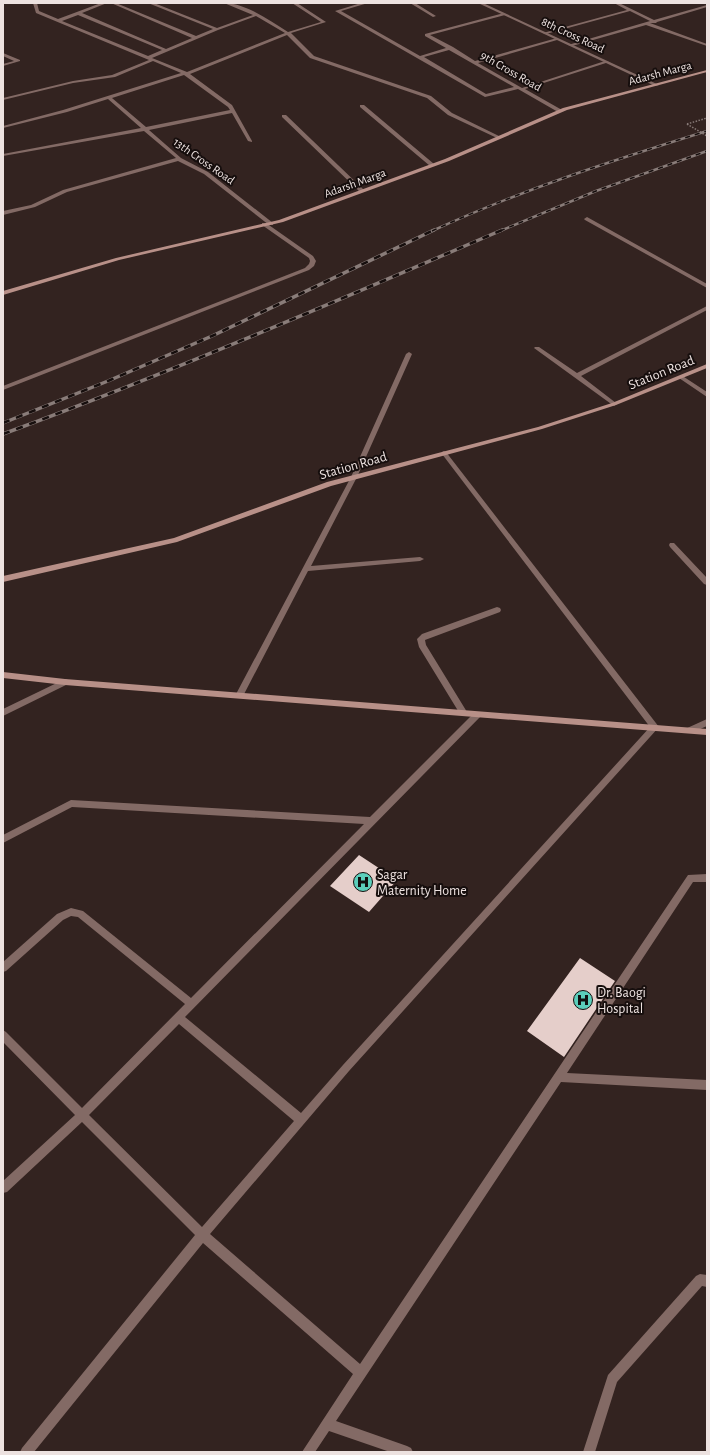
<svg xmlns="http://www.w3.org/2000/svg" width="710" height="1455" font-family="'Alegreya Sans',sans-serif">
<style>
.building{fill:#e5ceca}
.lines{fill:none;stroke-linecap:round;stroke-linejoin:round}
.path{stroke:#887b78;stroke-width:1.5;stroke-dasharray:1.5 1.5;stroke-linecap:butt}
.service{fill:#836a65;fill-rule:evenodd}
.minor{fill:#836a65;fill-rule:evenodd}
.tertiary{fill:#836a65;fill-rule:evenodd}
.secondary{fill:#b89088;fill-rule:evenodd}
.rail-far1-casing{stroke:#897c79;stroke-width:2.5}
.rail-casing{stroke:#897c79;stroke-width:3.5}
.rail-far1{stroke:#160e0d;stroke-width:1.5;stroke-dasharray:5;stroke-linecap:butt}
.rail{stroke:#160e0d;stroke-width:2.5;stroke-dasharray:7;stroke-linecap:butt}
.path-bridge{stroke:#887b78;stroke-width:1.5;stroke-dasharray:1.5 1.5;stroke-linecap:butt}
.labels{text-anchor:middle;stroke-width:4;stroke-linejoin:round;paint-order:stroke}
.far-street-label{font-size:12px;fill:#ede2e0;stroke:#160e0d}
.street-label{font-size:14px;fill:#ede2e0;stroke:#160e0d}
.poi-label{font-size:14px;fill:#ede2e0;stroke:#160e0d;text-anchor:start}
</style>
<rect width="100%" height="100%" fill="#332320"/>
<path class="building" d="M359 855 397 880 369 912 330 886Z
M580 958 615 981 564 1057 527 1031Z"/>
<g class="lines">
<path class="path" d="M687 124 707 118"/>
<path class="service" d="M681 375 707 392V397L679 378 678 377Z
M497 607 500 608 501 610 500 612 425 640 426 645 467 712 466 714H460L419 647 417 639 422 634Z"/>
<path class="minor" d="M33 3H37L39 11 58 19 101 3H107L82 13 166 49 192 38 111 3H116L196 36 213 29 148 3H154L217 28 253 15 224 3C246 3 270 21 288 32L321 22 292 3H297L326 22 291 33 314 56 431 96 452 113 501 137 497 138 448 115 427 98 310 58 287 35 190 74 232 105 252 141V142L248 141 232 113 149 130 181 158 208 172 273 223V225H269L204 174 178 161 67 192 35 207 3 215V211L31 205 63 190 176 158 144 131 3 156V154L141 128 108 99 67 112 3 128V126L63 110 181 73 153 61 115 77 73 83 3 100V98L73 81 112 75 149 60 36 13ZM78 15 162 50 148 56 62 21ZM256 16 285 33 187 72 152 58 218 30ZM184 75 228 107 230 110 146 127 112 98Z
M361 3H368L341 11 420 56 446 48 425 36V34L504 13 505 15 430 35 453 47 475 61 557 38V40L478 63 522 88 605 61 609 62 525 89 562 110V112H558L518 89 485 97 335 11ZM449 50 514 87 486 94 424 57Z
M410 3H415L436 16 433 17Z
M614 3H619L654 20 707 5V7L657 22 656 23H650L707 44V46L646 25 572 46 568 45 650 21 630 11 546 34 543 33 627 10Z
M3 53 20 60V61L3 66V64L14 61 3 56Z
M360 105H364L434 164V166H430L360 107Z
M282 115H286L364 190V192H360L282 117Z
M587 217 707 284V288L585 220 584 219Z
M262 223H266L313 256 316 261 314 266 309 270 3 390V386L305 268 309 264 310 261 309 258 262 225Z
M707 306V310L581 376 616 403 617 404 614 406 534 348 535 347H539L577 373Z
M409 352 412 354 357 477 311 566 420 557 424 559 420 561 308 571 242 698H236L235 696 351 477 406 354Z
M444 451 446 452 659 727 349 1071 210 1234 360 1364 688 875 707 874V882H693L567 1073 707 1080V1090L561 1082 336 1421 407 1446 411 1448 413 1452H390L329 1431 315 1452H302L353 1374 203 1243 34 1452H20L22 1448 195 1235 82 1122 7 1192 3 1193V1181L75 1115 3 1042V1030L6 1032 82 1108 185 1004 78 917 71 916 63 920 6 971 3 972V962L57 914 71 908 83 911 191 998 364 824 72 807 3 843V835L71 800 370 817 475 712H481L482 714 481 716 185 1017 301 1113 343 1065 650 727 442 454V452ZM179 1024 294 1121 202 1227 89 1115Z
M670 543H674L707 578V585L704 584 670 547 669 545Z
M65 679 68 680 69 682 68 684 3 716V709Z
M707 719V726L691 733H685L684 731 685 729Z
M700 1274 707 1275V1287L702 1286 617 1382 595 1452H583L608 1375 696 1276Z"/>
<path class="tertiary" d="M478 3H483L659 85 655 86Z"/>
<path class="secondary" d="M707 70V72L567 110 449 161 283 222 119 260 3 295V291L116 258 279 220 445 159 563 108Z
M707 364V368L616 405 542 429 331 486 177 542 3 582V576L174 538 327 482 538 427 612 403Z
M3 672 65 679 707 729V735L65 685 3 678Z"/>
<defs>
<path id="rail-far1" d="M432 231C521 190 614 160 707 131
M500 231 596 191 707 151"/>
<path id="rail" d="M3 423 108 381 212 336 434 230
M3 434C172 372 337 301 502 230"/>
</defs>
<use href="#rail-far1" class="rail-far1-casing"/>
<use href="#rail" class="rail-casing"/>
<use href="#rail-far1" class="rail-far1"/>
<use href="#rail" class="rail"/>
<path class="path-bridge" d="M687 124 707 136"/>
</g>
<defs>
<symbol id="hospital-disc" viewBox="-11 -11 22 22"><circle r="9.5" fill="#5bcebb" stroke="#160e0d"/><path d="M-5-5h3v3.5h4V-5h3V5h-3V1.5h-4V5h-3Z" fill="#111"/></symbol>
</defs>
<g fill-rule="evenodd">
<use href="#hospital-disc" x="352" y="871" width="22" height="22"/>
<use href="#hospital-disc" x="572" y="989" width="22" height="22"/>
</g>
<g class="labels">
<g class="far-street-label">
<text transform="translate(573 35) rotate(25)" y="4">8th Cross Road</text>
<text transform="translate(511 71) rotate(30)" y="4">9th Cross Road</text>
<text transform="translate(660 73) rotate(-15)" y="4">Adarsh Marga</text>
<text transform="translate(204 161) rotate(35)" y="4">13th Cross Road</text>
<text transform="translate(355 183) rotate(-20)" y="4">Adarsh Marga</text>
</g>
<g class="street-label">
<text transform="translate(661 372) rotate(-22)" y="5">Station Road</text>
<text transform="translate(353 465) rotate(-16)" y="5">Station Road</text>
</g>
<g class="poi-label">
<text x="377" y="879">Sagar<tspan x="377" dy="16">Maternity Home</tspan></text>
<text x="597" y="997">Dr. Baogi<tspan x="597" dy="16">Hospital</tspan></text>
</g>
</g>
<rect width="710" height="1455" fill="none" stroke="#ede2e0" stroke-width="8"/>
</svg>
